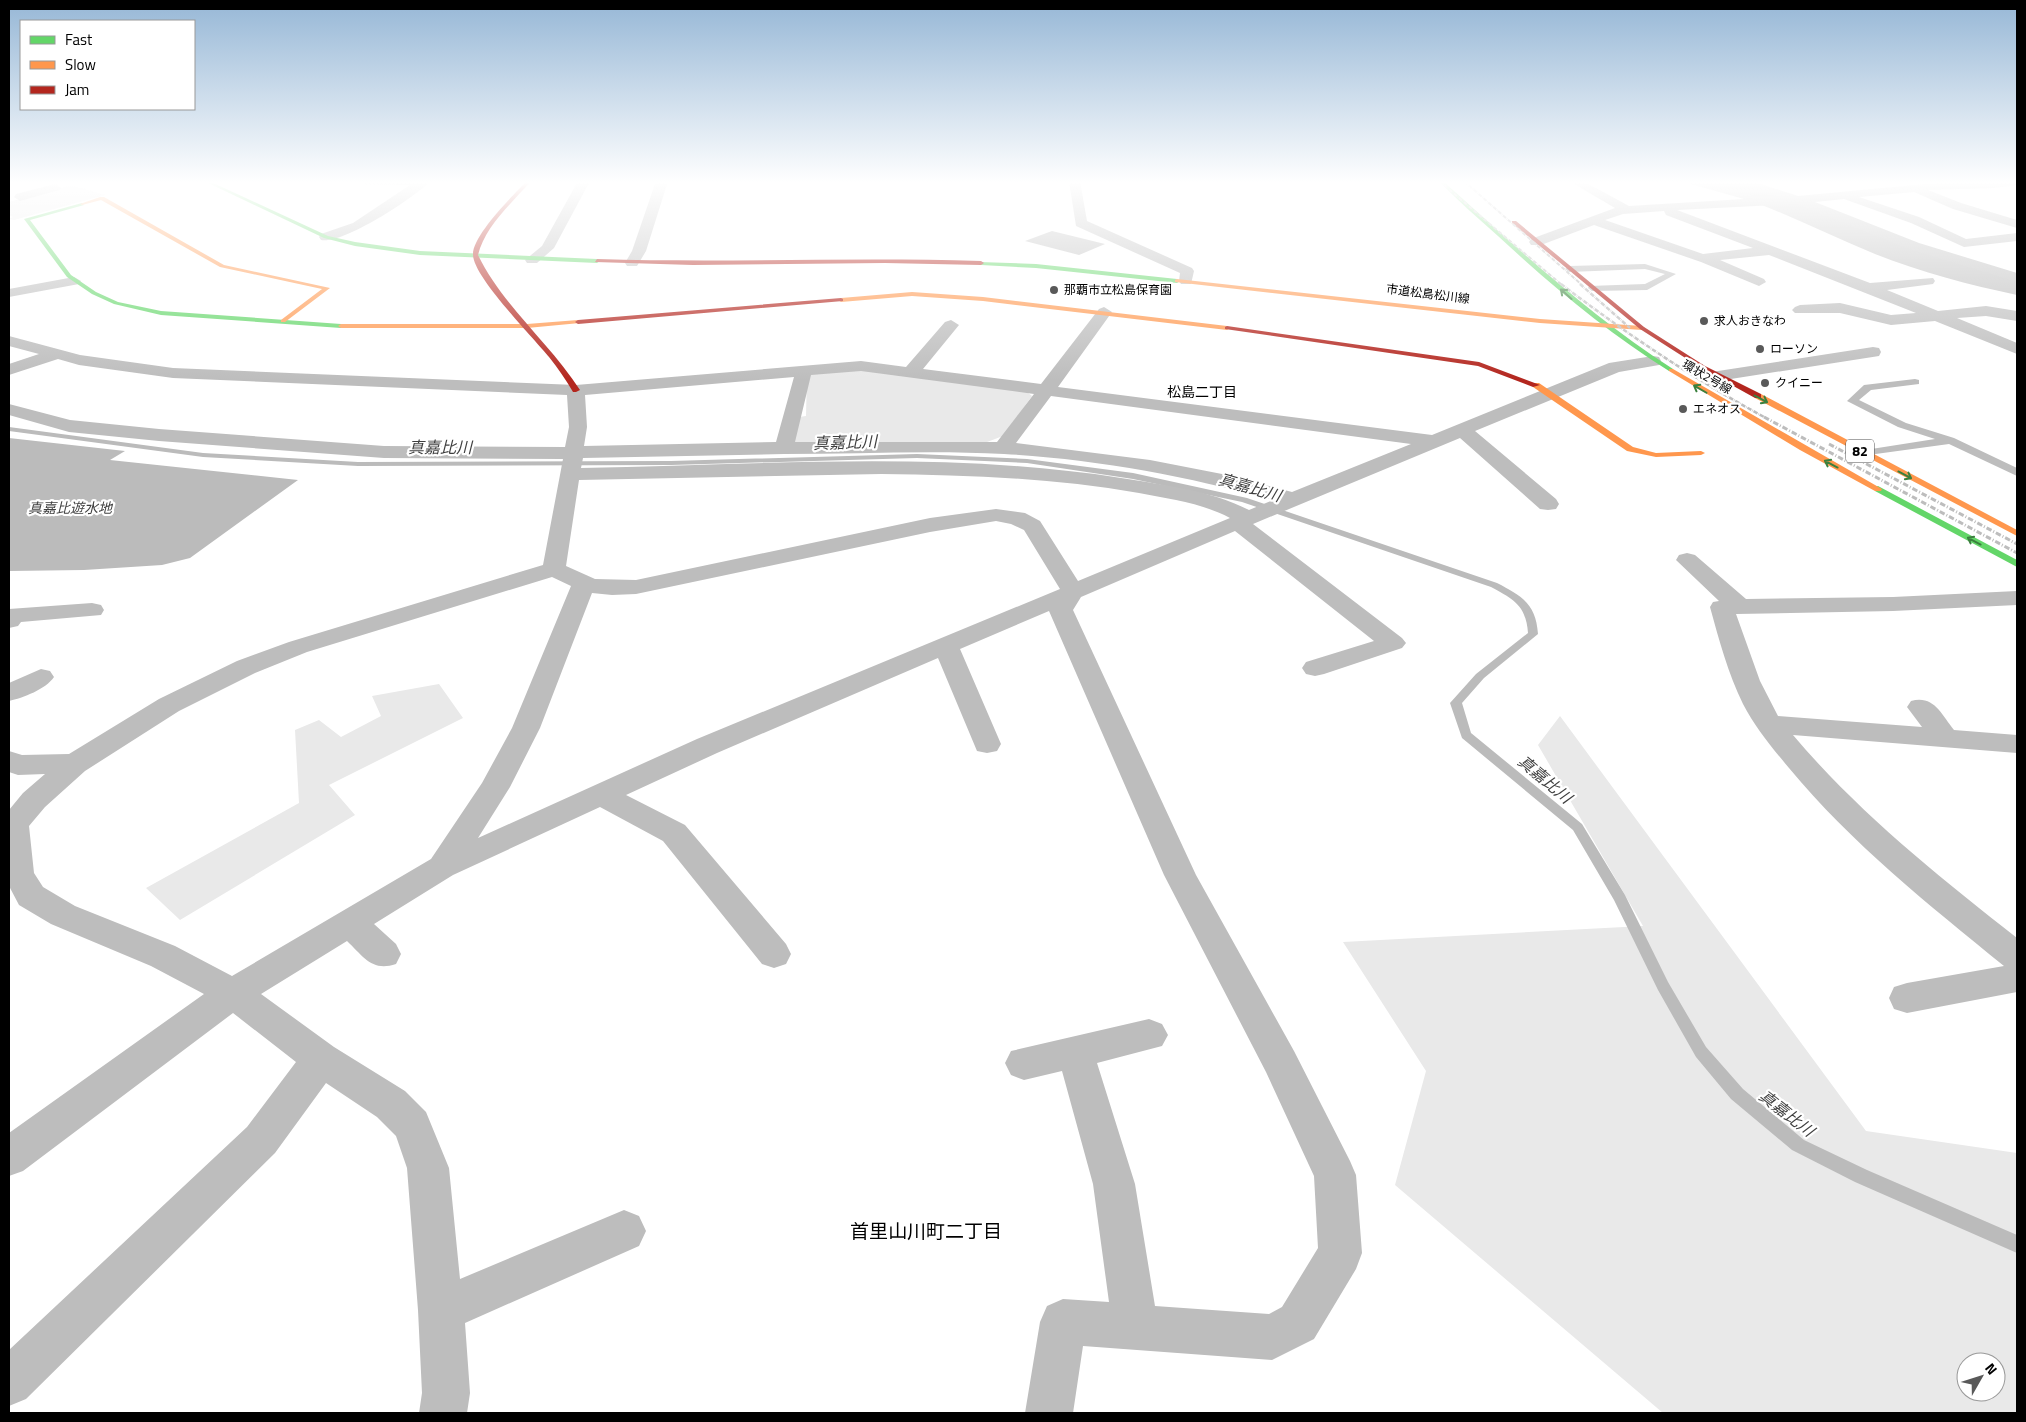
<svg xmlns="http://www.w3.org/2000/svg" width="2026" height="1422" font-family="'Titillium Web','Noto Sans JP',sans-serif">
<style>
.green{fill:#e9e9e9;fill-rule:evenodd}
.water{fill:#bbb}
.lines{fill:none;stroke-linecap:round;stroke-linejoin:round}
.stream{fill:#bbb;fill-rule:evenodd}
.river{fill:#bbb;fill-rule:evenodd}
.lane{fill:#bdbdbd;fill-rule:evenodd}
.street{fill:#bdbdbd;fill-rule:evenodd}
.fast{fill:#63d668;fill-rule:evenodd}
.slow{fill:#ff974d;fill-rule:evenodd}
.jam{fill:#b3261e;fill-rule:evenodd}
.rail-far2{stroke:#bdbdbd;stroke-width:2;stroke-dasharray:4 1 0.5 1;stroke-linecap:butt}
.rail-far1{stroke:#bdbdbd;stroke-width:2.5;stroke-dasharray:4.5 1 0.5 1;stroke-linecap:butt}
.rail{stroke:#bdbdbd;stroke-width:3;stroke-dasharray:5.5 2 1 2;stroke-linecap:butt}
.oneway{stroke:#3b803e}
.poi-dot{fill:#595959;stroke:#fff;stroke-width:2}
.labels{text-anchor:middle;stroke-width:4.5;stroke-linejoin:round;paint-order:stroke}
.far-poi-label{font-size:12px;fill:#000;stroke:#fff;text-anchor:start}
.far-street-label{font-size:12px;fill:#000;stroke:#fff}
.far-neighbourhood-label{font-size:14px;fill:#000;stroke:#fff}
.shield{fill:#fff;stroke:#4c4c4c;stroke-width:1}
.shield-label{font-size:14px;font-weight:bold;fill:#000}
.far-water-label{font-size:14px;font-style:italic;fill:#3f3f3f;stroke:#fff}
.water-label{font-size:16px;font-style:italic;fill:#3f3f3f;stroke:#fff}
.near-neighbourhood-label{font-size:19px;fill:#000;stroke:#fff}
</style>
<rect width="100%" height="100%" fill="#fff"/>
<path class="green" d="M71 185 105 195 14 220 9 219 13 217 9 215V202Z
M858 368 1027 392 1032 396 1003 436 987 442H792L799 417 806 416 807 373Z
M439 684 463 718 329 785 355 815 180 920 146 888 299 803 295 730 319 720 341 737 381 716 372 696Z
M1560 716 1866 1131 2017 1153V1413H1663L1395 1185 1426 1071 1343 942 1643 926 1538 745ZM1966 1362H1996V1392H1966Z"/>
<path class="water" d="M1052 231 1105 244 1079 255 1025 241Z
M9 438 125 451 110 460 298 480 190 558 162 565 84 570 9 571Z"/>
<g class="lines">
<path class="stream" d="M9 427 203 453 358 462 671 461 917 454 1027 459 1133 473 1247 498 1497 583C1522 596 1536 604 1538 634L1484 678 1462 703 1471 733 1582 824 1625 895 1668 982 1706 1047 1743 1089 1804 1140 1867 1170 2017 1235V1253L1855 1182 1792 1150 1731 1099 1696 1057 1658 990 1614 900 1573 830 1462 738 1450 703 1476 674 1528 633C1526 605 1513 599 1491 587L1242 502 1133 479 1027 463 917 458 671 465 358 466 203 457 9 431Z"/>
<path class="river" d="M1705 181H1751L1794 196 1900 241 2017 275V295C1970 285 1920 272 1875 254 1819 231 1767 203 1709 187Z"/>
<path class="lane" d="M1645 264 1676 274 1647 290 1592 291 1588 288 1589 286 1645 284 1665 274 1645 269 1569 272 1565 269 1569 266Z
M1915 379 1919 380V384L1871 390 1859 400 1906 423 1954 438 2017 468V476L1949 444 1861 456V452L1865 450 1935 439 1898 427 1847 401 1864 385Z"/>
<path class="street" d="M360 181H430C416 197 342 245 321 240L319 237 321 234 353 223 410 185 365 184Z
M578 181H590L554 248 537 263H527L525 260 542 246Z
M656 181H668L646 251 637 266H627L625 263 632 251Z
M1069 181H1080L1087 221 1192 268 1194 271 1191 284H1181L1179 281 1180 273 1076 226Z
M1569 181H1583L1629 206 1744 199 1687 183 1686 181H1702L1749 193 1751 196 1746 199 1778 197 1737 183 1736 181H1751L1798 196 1947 182 2017 181V185L1994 188 1928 190 1961 203 2017 220V228L1953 209 1914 192 1859 197 1919 217 1966 239 2017 233V241L1964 247 1911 223 1844 199 1815 202 1919 243 2017 273V282L1909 249 1796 204 1677 210 1870 283 1933 278 1935 281 1933 284 1887 290 1938 311 1986 306 2017 311V321L1986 316 1957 318 2017 343V354L1935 321 1891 325 1840 313H1795L1792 310 1795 307 1800 305 1840 303 1891 315 1916 313 1769 255 1720 260 1764 279 1766 282 1759 286 1701 262 1594 225 1541 245H1531L1529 242 1531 239 1615 208ZM1664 211 1666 215 1753 248 1703 254 1605 220 1623 214Z
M55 184 61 188 59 190 20 201 14 197 16 194Z
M74 277 81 281 79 284 9 297V289Z
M1104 307 1112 312 1058 387 1432 435 1609 363 1653 356 1659 357 1661 361 1659 365 1619 372 1475 431 1556 499 1559 504 1556 509 1548 510 1540 509 1460 438 1253 524 1402 638 1406 643 1402 648 1324 674 1315 676 1306 674 1302 668 1306 662 1374 641 1235 531 1081 597 1073 610 1196 875 1294 1051 1350 1161 1356 1175 1362 1253 1356 1269 1314 1339 1272 1360 1083 1346 1073 1413H1025L1040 1322 1047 1306 1063 1299 1109 1302 1093 1184 1062 1071 1024 1080 1011 1075 1005 1063 1011 1051 1149 1019 1162 1024 1168 1035 1162 1046 1097 1063 1135 1184 1155 1306 1269 1314 1282 1307 1318 1248 1314 1176 1266 1072 1164 875 1049 611 960 649 1001 744 997 751 987 753 977 751 938 658 717 753 626 795 685 825 786 944 791 954 786 964 774 968 762 964 663 841 600 807 453 875 374 924 396 944 401 954 396 964C372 972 364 957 347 941L261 994 334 1047 405 1091 426 1112 449 1168 460 1279 624 1210 639 1216 646 1231 639 1246 465 1323 470 1393 467 1413H419L422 1393 418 1310 407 1168 396 1136 377 1117 326 1083 275 1153 26 1399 9 1406V1350L247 1127 296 1062 233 1013 23 1171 9 1176V1133L204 994 151 966 51 924 19 905 9 886V810L23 793 45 774 18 775 9 772V751L22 755 69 754 159 699 237 661 289 642 543 565 563 459 384 458 159 441 69 432 9 415V404L70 420 159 429 384 446 565 447 569 427 567 395 173 378 79 365 58 359 9 375V364L39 354 9 346V336L80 355 173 368 576 385 861 361 906 367 945 322 951 320 959 325 923 369 1041 384 1099 309ZM861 371 1034 394 997 442H795L811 375ZM794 377 776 442 584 446 587 427 585 395ZM1051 396 1411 444 1292 492 1222 474 1150 460 1016 443ZM784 454C857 454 931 450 1004 454 1095 459 1186 476 1273 500L1249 510C1210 490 1164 485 1121 478 943 450 761 465 581 468L583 458ZM881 474C968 475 1053 478 1139 493 1170 499 1202 503 1230 518L1078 581 1040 521 1025 513 996 509 930 518 636 580 595 579 566 566 579 480ZM996 521 1011 524 1024 530 1060 589 697 739 478 838 510 787 540 728 592 593 612 595 636 594 930 532ZM552 577 571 586 512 728 482 783 431 859 232 976 175 946 75 906 43 887 34 873 29 826 45 807 85 771 179 711 255 673 307 652Z
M1873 347 1879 348 1881 352 1879 356 1718 381 1712 380 1709 376 1712 372 1718 371Z
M1687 553 1695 555 1746 599 1893 597 2017 591V605L1893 611 1736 614 1760 681 1778 716 1922 727 1907 707 1911 701C1934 695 1941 714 1954 730L2017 735V753L1793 735C1859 813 1937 875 2017 938V992L1907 1013 1894 1009 1889 998 1894 987 1907 983 2004 966C1928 904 1852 844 1789 768 1772 748 1755 727 1743 704 1728 673 1719 640 1710 607L1713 602 1719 601 1676 560 1679 555Z
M92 603 101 605 104 610 101 615 21 622 18 626 9 628V609Z
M41 669 50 671 54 677C46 689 23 698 9 701V683Z"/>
<path class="fast" d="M204 181H209L328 236 355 242 420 251 597 259 600 261 597 263 420 255 355 246 324 238Z
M1439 181H1443C1517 248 1589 315 1673 369V371H1669C1607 332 1552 286 1498 236 1478 218 1457 200 1439 181Z
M82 203 84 205 30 220 71 275 96 292 118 302 161 311 341 324 344 326 341 328 161 315 114 304 92 294 67 277 24 219Z
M979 262 1036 264 1177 279 1180 281 1177 283 1036 268 981 265Z
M1878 486 2017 560V567L1875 491V487Z"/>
<path class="slow" d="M100 197H104L224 265 330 288 285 322H281V320L322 289 220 267 101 200 82 205 80 204Z
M1177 279 1540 319 1642 326 1645 328 1642 330 1540 323 1175 282V280Z
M912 292 983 297 1227 326 1230 328 1227 330 983 301 912 296 841 302 838 300 841 298Z
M578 320 581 322 580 323 527 328H341L338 326 341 324H527Z
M1669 369H1673L1882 489 1881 491H1875L1800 450 1669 371Z
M1533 383H1539L1633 447 1656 453 1701 451 1705 453 1701 455 1656 457 1627 451 1533 387Z
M1755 394H1761L2017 530V536L1755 398Z"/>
<path class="jam" d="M527 181H531C512 203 485 226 478 255 503 306 549 342 580 390L576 392H573C566 380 558 368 549 357 534 338 472 276 473 254 473 235 514 194 527 181Z
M1512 221H1516L1644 327 1705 366 1761 394V398H1755L1701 368 1640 329 1512 223Z
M597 259C725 263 853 257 981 261L984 263 981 265 885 263 693 265 595 262Z
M841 298 843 299V301L578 324 575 322 578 320Z
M1227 326 1479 362 1540 385 1533 387 1478 366 1225 329V327Z"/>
<path class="rail-far2" d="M1439 181 1562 285
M1464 181 1582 285"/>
<path class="rail-far1" d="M1561 284C1627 334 1692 378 1766 418
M1580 284 1630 328"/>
<path class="rail" d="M1764 417 2017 553
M1829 444 2017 544"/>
</g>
<defs><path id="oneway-shaft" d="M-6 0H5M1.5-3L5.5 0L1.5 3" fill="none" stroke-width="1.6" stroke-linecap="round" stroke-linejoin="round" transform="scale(1.25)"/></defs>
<g class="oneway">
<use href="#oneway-shaft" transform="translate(1566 294) rotate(-138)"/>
<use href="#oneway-shaft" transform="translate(1700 389) rotate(-150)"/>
<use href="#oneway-shaft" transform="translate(1761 399) rotate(28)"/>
<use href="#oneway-shaft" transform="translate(1831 464) rotate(-152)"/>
<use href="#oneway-shaft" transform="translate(1905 475) rotate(28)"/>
<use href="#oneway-shaft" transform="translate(1974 541) rotate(-152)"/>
</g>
<linearGradient id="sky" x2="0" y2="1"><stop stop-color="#96b7d6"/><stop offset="0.48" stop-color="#fff"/><stop offset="1" stop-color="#fff" stop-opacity="0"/></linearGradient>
<rect width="2026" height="380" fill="url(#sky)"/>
<g class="poi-dot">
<circle cx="1054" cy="290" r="5"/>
<circle cx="1704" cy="321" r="5"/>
<circle cx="1760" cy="349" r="5"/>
<circle cx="1765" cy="383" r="5"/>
<circle cx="1683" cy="409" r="5"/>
</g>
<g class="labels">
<g class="far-poi-label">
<text x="1064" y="294">那覇市立松島保育園</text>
<text x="1714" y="325">求人おきなわ</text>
<text x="1770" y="353">ローソン</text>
<text x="1775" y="387">クイニー</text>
<text x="1693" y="413">エネオス</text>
</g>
<g class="far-street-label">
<text transform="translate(1428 294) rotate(7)" y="4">市道松島松川線</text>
<text transform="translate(1707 377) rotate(30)" y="4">環状2号線</text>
</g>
<g class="far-neighbourhood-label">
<text x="1202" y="397">松島二丁目</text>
</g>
<rect class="shield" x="1846" y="439.5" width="28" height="23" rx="4"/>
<g class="shield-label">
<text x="1860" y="456">82</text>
</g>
<g class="far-water-label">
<text x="70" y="513">真嘉比遊水地</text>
</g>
<g class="water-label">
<text transform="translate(845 442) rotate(-2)" y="6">真嘉比川</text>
<text x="440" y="453">真嘉比川</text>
<text transform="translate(1250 487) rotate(16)" y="6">真嘉比川</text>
<text transform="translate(1545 779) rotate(40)" y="6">真嘉比川</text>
<text transform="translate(1787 1113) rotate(38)" y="6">真嘉比川</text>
</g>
<g class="near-neighbourhood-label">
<text x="926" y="1238">首里山川町二丁目</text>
</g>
</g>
<rect width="2026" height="1422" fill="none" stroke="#000000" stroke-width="20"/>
<rect x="20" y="20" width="175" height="90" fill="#ffffff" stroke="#999999"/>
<rect x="30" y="36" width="25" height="8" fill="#63d668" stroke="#999999"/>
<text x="65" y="45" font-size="15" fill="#000000">Fast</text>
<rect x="30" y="61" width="25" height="8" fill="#ff974d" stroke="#999999"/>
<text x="65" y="70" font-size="15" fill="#000000">Slow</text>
<rect x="30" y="86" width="25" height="8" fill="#b3261e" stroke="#999999"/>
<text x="65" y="95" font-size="15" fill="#000000">Jam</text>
<g transform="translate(1981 1377) rotate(51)"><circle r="24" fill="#ffffff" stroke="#999999"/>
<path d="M0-4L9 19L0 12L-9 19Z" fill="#595959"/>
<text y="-8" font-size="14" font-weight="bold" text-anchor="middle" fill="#000000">N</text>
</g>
</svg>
